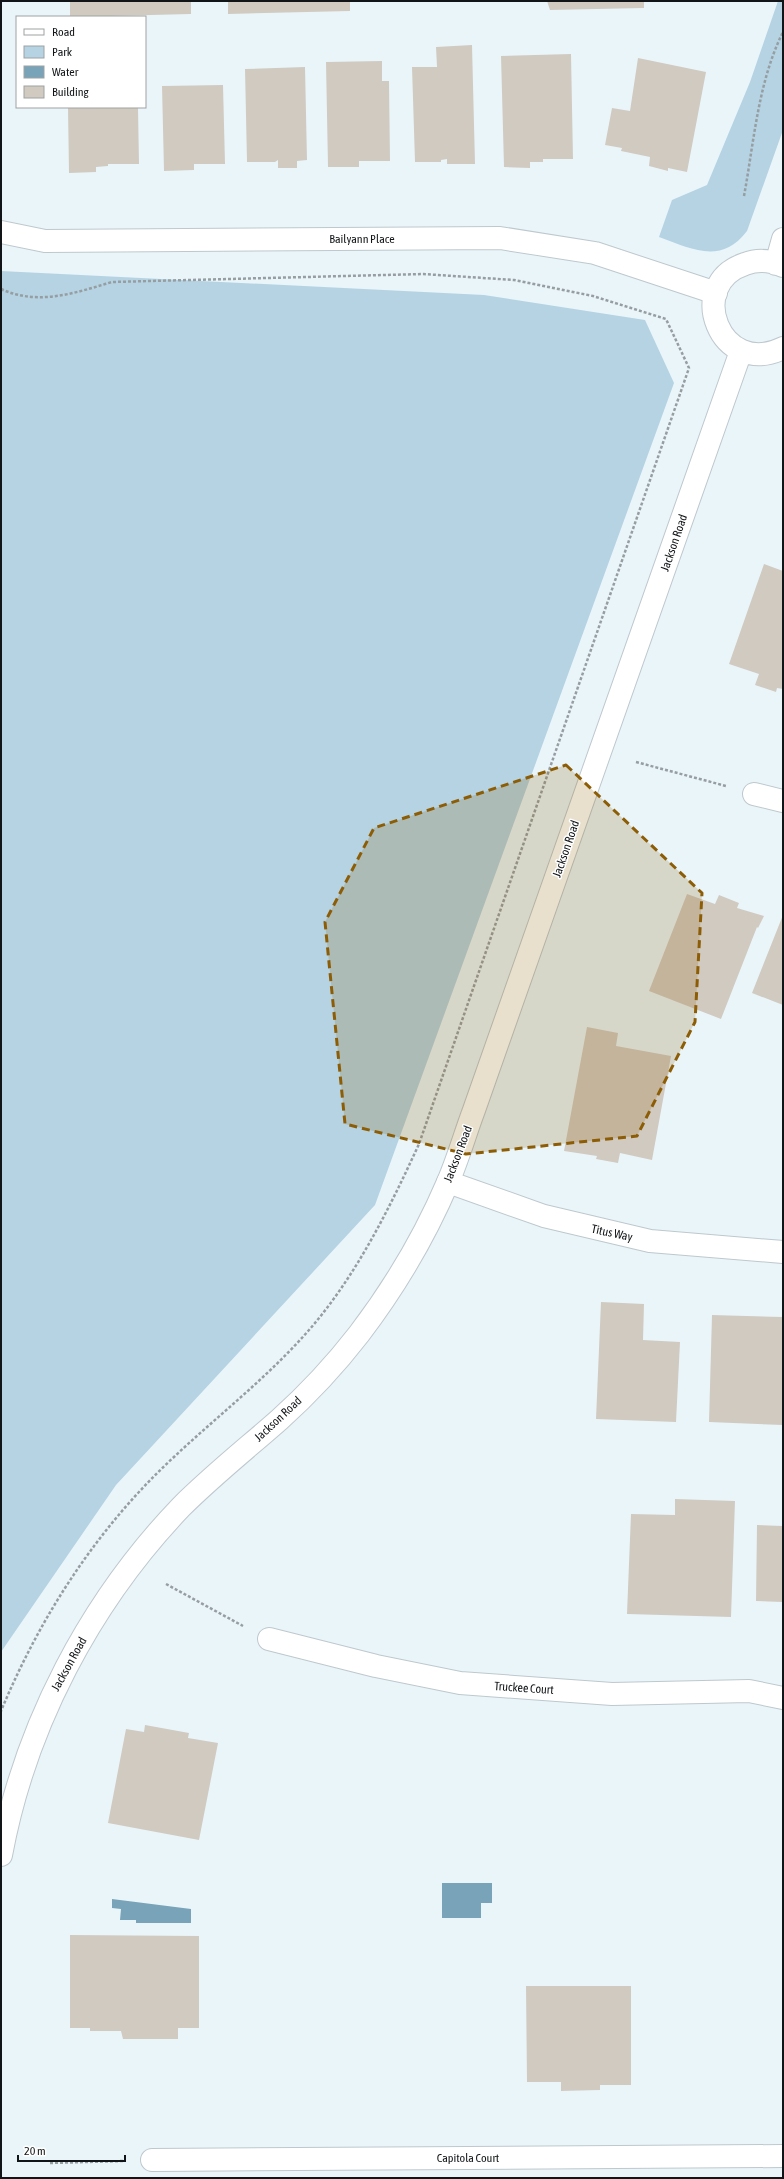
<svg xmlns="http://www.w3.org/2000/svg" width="784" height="2179" font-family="'Asap Condensed',sans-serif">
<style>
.green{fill:#b5d3e3}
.water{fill:#78a3b8}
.building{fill:#d1cac1}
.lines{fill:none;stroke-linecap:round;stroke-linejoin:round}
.minor-casing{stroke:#bec8ce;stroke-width:24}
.tertiary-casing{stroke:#bec8ce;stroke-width:24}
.path{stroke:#969ea2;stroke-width:2.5;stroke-dasharray:3 2;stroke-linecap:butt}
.minor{stroke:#fff;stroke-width:22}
.tertiary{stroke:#fff;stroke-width:22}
.marked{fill:#8d5d05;fill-opacity:0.2;stroke:#8d5d05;stroke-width:3;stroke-dasharray:8 5;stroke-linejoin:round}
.labels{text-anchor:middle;stroke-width:3;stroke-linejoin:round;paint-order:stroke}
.street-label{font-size:12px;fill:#121517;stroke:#fff}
</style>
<rect width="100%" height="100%" fill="#eaf5fa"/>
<path class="green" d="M778 1H783V130L747 231C721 265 692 249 659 237L672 200 707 185 750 82Z
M1 271 484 295 645 320 674 383 375 1205 116 1485 1 1652Z"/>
<path class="water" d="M442 1883H492V1903H481V1918H442Z
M112 1899 191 1909V1923H136V1920H120L121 1909 112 1908Z"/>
<path class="building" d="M70 1H191V14L70 17Z
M228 1H350V11L228 14Z
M547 1H644V8L550 10Z
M472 45 475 164H447V159L441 160V162H415L412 67H437L436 47Z
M571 54 573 159H543V162H530V168L504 167 501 56Z
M638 58 706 72 687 172 668 168V171L649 166 650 157 621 151 622 148 605 145 612 108 630 111Z
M382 61V81H389L390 161H359V167H328L326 62Z
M305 67 307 160 297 161V168H278V160L275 162H247L245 69Z
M223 85 225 164H194V170L164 171 162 86Z
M68 107H138L139 164H108V166L96 167V172L69 173Z
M764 564 783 571V689L777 688 776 692 755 685 759 674 729 664Z
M687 894 715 904 719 895 739 903 737 908 764 916 758 928 757 927 721 1019 649 991Z
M783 915V1005L752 993Z
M587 1027 618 1033 616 1046 671 1056 652 1160 620 1153 618 1163 596 1159 597 1156 564 1151Z
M601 1302 644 1304 643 1340 680 1342 676 1422 596 1419Z
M712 1315 783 1317V1425L709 1422Z
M675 1499 735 1501 731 1617 627 1614 631 1514 675 1515Z
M757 1525 783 1526V1602L756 1601Z
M145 1725 189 1733 188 1738 218 1743 199 1840 108 1823 126 1729 144 1732Z
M70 1935 199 1936V2028H178V2039H123L121 2031H90V2028H70Z
M526 1986H631V2085H600V2090L561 2091V2082H527Z"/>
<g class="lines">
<defs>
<path id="minor" d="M1 232 45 241 500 238 595 253 716 293
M754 794 783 801
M448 1182 544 1216 650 1241 783 1252
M269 1639 376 1666 460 1683 612 1694 749 1691 783 1698
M152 2160 783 2156"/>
<path id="tertiary" d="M776 264 783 239
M783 266C770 260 758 259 745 264 684 284 720 379 783 348
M1 1855C25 1726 90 1602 181 1507 212 1476 246 1449 279 1420 308 1394 335 1365 359 1334 394 1288 425 1236 448 1182 458 1159 465 1134 474 1110L741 351"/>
</defs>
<use href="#minor" class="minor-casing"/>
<use href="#tertiary" class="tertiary-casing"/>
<path class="path" d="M744 196C754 142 758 82 783 32
M1 289C38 306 75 293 112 282L423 274 514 280 593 296 666 319 689 368 419 1144C390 1207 359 1270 315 1323 273 1373 222 1412 175 1456 98 1527 41 1615 1 1711
M636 762 726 786
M166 1584 243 1626
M50 2163 124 2161"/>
<use href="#minor" class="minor"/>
<use href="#tertiary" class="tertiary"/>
</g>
<path class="marked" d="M566 765 702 893 695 1022 637 1136 466 1154 345 1124 325 922 374 828Z"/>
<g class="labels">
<g class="street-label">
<text x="362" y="243">Bailyann Place</text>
<text transform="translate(674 543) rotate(-71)" y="4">Jackson Road</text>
<text transform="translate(566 849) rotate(-71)" y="4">Jackson Road</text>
<text transform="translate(458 1154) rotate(-69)" y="4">Jackson Road</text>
<text transform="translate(612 1233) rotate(12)" y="4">Titus Way</text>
<text transform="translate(278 1419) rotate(-43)" y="4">Jackson Road</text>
<text transform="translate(69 1664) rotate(-61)" y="4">Jackson Road</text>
<text transform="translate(524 1688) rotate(4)" y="4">Truckee Court</text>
<text x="468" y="2162">Capitola Court</text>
</g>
</g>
<rect width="784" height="2179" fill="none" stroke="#121517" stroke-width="4"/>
<rect x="16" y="16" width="130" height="92" fill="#ffffff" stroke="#a0a1a2"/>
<rect x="24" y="29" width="20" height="6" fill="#ffffff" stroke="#a0a1a2"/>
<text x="52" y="36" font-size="12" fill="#121517">Road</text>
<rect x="24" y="46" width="20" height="12" fill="#b5d3e3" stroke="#a0a1a2"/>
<text x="52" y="56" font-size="12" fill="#121517">Park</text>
<rect x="24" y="66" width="20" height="12" fill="#78a3b8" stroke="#a0a1a2"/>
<text x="52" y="76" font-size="12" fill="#121517">Water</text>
<rect x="24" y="86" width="20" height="12" fill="#d1cac1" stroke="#a0a1a2"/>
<text x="52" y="96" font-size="12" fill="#121517">Building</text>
<path d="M18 2155v6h107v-6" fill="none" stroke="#121517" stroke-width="2"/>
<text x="24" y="2155" font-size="12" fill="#121517" stroke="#ffffff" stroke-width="3" paint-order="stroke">20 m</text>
</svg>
